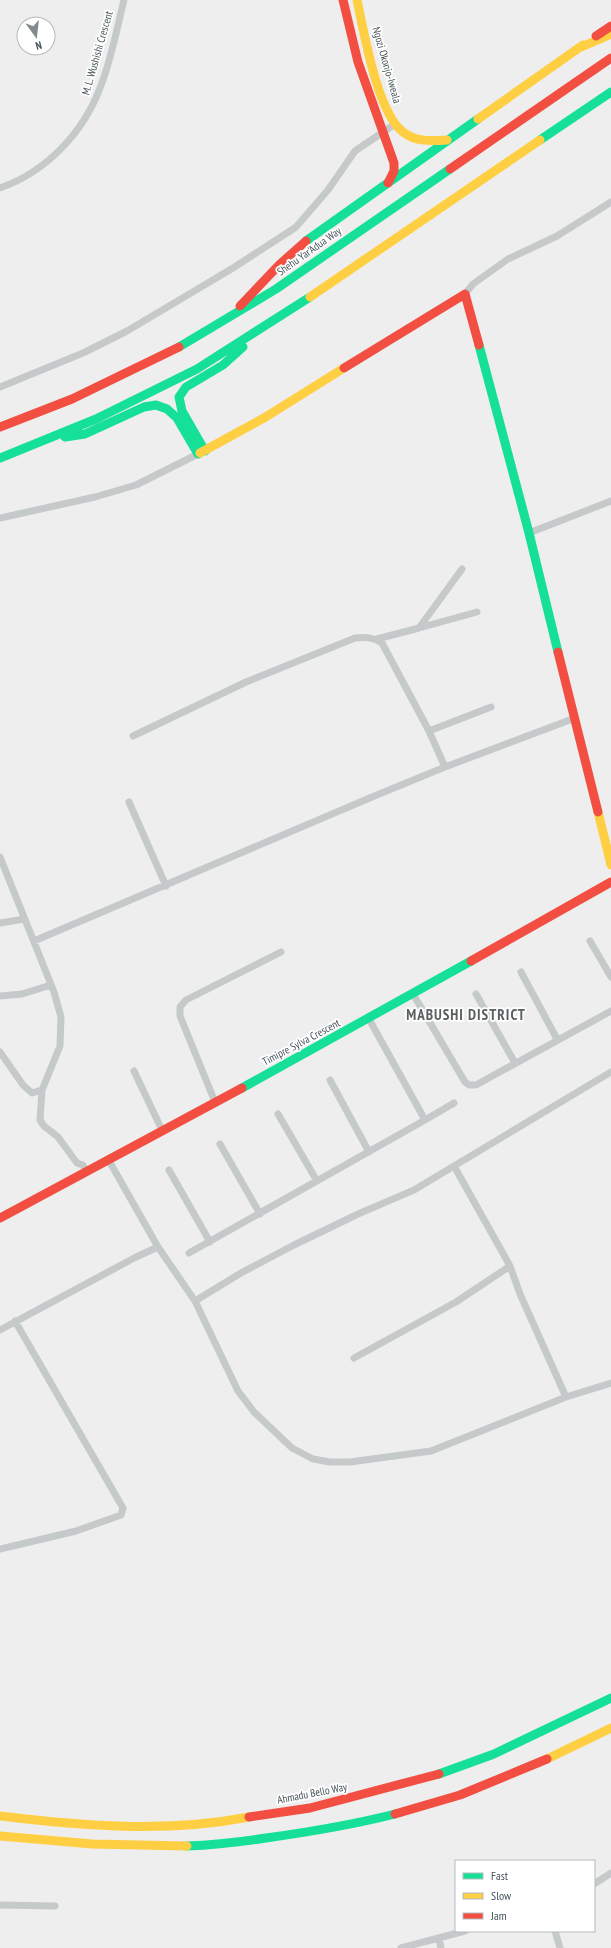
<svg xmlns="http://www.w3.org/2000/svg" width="611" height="1948" font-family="'PT Sans Narrow',sans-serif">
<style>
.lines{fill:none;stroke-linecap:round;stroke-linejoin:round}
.street{stroke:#c5c9ca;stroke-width:7}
.fast{stroke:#16e098;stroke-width:9}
.slow{stroke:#ffcf43;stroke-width:9}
.jam{stroke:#f24e42;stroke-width:9}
.labels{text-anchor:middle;stroke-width:3.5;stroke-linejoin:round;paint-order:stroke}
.street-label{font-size:11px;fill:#475459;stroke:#fff}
.district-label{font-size:15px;font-weight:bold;letter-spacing:1px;fill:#5a5f61;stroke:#fff}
</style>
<rect width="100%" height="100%" fill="#eee"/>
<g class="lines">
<path class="street" d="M0 188C46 172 83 133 100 88 111 61 117 28 124 0
M465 294 473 284 508 259 557 236 611 202
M0 387 83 353 127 331 233 268 296 227 328 190 355 151 395 124
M0 518 95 497 136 485 198 454
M529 533 611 501
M419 628 477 612
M377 639 419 628 462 569
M429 731 491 707
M133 736 246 682 355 638C365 637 373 637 382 643L429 731 445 767
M129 802 166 886
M0 857 54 992 61 1017 60 1046 42 1090 32 1093 23 1085 0 1052
M0 923 24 919
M34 941 372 797 445 767 575 718
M590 941 611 977
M521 972 557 1039
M413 994 465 1082 469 1085H476L611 1011
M476 994 515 1063
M0 996 22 994 51 985
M134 1071 162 1130
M330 1080 369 1152
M42 1090 40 1120 44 1126 58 1137 77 1163 83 1165 86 1171
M215 1102 180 1016V1007L186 1000 281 952
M278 1114 317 1181
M425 1120 454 1103
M220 1144 260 1214
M108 1159 158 1247 195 1301 238 1391 254 1412 292 1448 313 1459 330 1462H350L431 1451 566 1397 611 1383
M454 1166 510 1266 520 1294 566 1397
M169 1170 210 1242
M189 1253 425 1120 369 1019
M195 1301 241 1273 294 1245 358 1214 414 1190 611 1072
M0 1330 136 1257 158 1247
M354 1358 456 1302 510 1266
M0 1549 76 1531 121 1515 123 1508 15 1321
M594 1884 611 1873
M0 1905 55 1906
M555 1931 560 1948
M439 1938 441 1948
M401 1948 465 1931"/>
<path class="fast" d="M540 140 611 92
M306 241 478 119
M479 345 529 533 558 652
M179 347 276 289 450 169
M65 437 85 434 144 407 156 405 167 409 177 418 198 454
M205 451 182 411 179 397 186 387 223 365 243 347
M0 458 96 419 197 369 310 297
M242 1088 471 961
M439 1774 494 1754 611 1698
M187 1846C214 1845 240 1842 266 1838 309 1832 352 1825 395 1814"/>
<path class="slow" d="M357 0C364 32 377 112 403 132 415 142 432 141 447 140
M579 48 611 34
M478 119 583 45
M310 297 540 140
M200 453 264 418 344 368
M598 812 611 865
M547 1759 611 1728
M0 1816C82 1826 167 1833 249 1817
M0 1836 92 1844 187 1846"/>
<path class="jam" d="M343 0 358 62 394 163V171L388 183
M596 36 611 26
M450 169 611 58
M240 306 279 265 306 241
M344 368 465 294 479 345
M0 427 72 399 179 347
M558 652 598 812
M471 961 611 882
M0 1218 242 1088
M395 1814 460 1795 547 1759
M249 1817 310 1808 439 1774"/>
</g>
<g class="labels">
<g class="street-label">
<text transform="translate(97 53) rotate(-74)" y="4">M. L. Wushishi Crescent</text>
<text transform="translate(387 65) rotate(74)" y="4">Ngozi Okonjo-Iweala</text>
<text transform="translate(309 251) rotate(-35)" y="4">Shehu Yar'Adua Way</text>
<text transform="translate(301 1042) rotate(-28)" y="4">Timipre Sylva Crescent</text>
<text transform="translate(312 1793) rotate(-11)" y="4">Ahmadu Bello Way</text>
</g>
<g class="district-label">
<text x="466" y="1020">MABUSHI DISTRICT</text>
</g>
</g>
<rect x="455" y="1860" width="140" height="72" fill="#ffffff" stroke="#b5bbbd"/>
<rect x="463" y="1873" width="20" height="6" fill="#16e098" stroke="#b5bbbd"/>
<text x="491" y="1880" font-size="12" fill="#475459">Fast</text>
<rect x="463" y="1893" width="20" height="6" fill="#ffcf43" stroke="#b5bbbd"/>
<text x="491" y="1900" font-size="12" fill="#475459">Slow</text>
<rect x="463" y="1913" width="20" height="6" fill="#f24e42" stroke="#b5bbbd"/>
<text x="491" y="1920" font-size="12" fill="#475459">Jam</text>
<g transform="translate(36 36) rotate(165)"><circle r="19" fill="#ffffff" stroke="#b5bbbd"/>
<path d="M0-3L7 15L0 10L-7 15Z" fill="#818a8d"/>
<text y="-6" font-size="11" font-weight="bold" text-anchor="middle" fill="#475459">N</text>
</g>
</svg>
